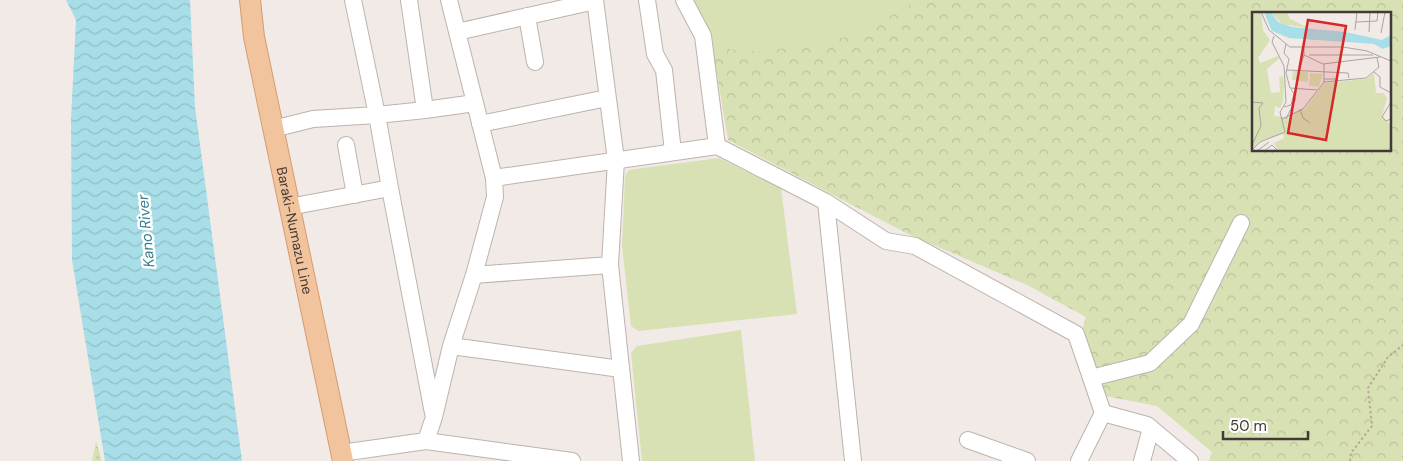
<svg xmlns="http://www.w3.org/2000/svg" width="1403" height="461" font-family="'DM Sans',sans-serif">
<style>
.grass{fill:url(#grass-dots)}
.forest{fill:url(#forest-crowns);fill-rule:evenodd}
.pitch{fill:#d8e1b3}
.water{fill:url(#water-waves)}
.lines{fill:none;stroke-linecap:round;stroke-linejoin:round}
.minor-casing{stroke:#beb3ac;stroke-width:18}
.major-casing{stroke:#d59c6f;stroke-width:22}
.path{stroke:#bba89c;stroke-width:2;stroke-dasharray:2.5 2.5;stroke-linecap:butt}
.minor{stroke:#fff;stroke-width:16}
.major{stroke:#f2c49d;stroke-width:20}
.labels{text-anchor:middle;stroke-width:5;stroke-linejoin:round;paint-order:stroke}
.street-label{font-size:14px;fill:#423a36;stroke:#fff}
.water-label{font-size:15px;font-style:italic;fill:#367e8b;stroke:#fff}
.inset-road{fill:none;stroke:#aba4a0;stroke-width:1}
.view{fill:#d62828;fill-opacity:0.15;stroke:#d62828;stroke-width:2.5}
.inset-edge{fill:none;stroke:#423a36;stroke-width:2.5}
</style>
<defs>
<pattern id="grass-dots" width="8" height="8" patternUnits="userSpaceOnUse" patternTransform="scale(1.25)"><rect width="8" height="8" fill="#d8e1b3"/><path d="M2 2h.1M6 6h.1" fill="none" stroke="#bbc29b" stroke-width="1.8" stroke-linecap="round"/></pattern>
<pattern id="forest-crowns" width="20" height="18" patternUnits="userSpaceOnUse" patternTransform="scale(1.25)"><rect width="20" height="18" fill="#d8e1b3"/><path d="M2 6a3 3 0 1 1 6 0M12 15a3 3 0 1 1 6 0" fill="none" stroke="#bbc29b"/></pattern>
<pattern id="water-waves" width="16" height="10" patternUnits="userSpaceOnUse" patternTransform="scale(1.25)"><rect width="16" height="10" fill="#a8dee7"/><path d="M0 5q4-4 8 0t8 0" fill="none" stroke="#92bfc7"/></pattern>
</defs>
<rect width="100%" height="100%" fill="#f1eae6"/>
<path class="grass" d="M96 441 102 461H92Z"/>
<path class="forest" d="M693 0H1403V461H1209L1212 452 1157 406 1100 395 1081 334 1086 317 1027 285 908 234 728 140 711 38ZM1253 14H1389V150H1253Z"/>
<path class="pitch" d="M694 0H918L858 35 763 52 715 48Z
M719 158 781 188 797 314 638 331 631 326 622 246 625 176 629 170Z
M741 330 755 461H642L631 353 637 346Z"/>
<path class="water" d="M66 0H190L195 107 242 461H105L72 260 71 119 76 20Z"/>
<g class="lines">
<defs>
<path id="minor" d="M353 0 377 115 390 188 433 413
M409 0 425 110
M595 0 616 160 610 265 631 461
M647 0 655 54 664 70 673 152
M684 0 703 36 717 146
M527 16 535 62
M457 32 595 1
M480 124 607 98
M273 129 313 119 377 115 425 110 475 103
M346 145 355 195
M494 178 717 146 826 202 853 461
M826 202 886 241 915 246 1076 334 1103 413 1147 425 1190 461
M289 207 390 188
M474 275 610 265
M451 346 621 369
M1091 378 1150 363 1191 324 1241 223
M968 440 1027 461
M426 441 572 461
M341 453 426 441 434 417 451 346 474 275 495 197 494 178 449 0
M1079 461 1103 413
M1142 461 1151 428"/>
<g id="major">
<path id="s1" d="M250 0 254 37 343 461"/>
</g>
</defs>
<use href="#minor" class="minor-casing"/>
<use href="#major" class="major-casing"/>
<path class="path" d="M1350 461 1351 453 1372 426 1368 388 1388 357 1403 345"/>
<use href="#minor" class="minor"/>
<use href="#major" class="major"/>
</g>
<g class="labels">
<g class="street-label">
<text dy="5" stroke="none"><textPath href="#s1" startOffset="235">Baraki-Numazu Line</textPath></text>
</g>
<g class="water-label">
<text transform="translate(146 231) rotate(-95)" y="5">Kano River</text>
</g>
</g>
<g transform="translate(1252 12)">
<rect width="139" height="139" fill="#f1eae6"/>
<path d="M19 0H35L38 7 57 16 30 12Z" fill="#d8e1b3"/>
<path d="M0 0H9L11 18 18 28 6 46 8 51 26 44 28 46 15 57 19 81 28 80 27 65 31 64 32 72 31 90 28 96 23 94 22 104 40 106 46 98 53 97 72 71 114 67 122 61 124 81H132L135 86 130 104 139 113V139H26L22 131 32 126 31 122 8 129 0 137Z" fill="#d8e1b3"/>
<path d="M41 59 56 60V70L40 68ZM58 61 71 62 67 75 57 74ZM89 69 92 84 84 92 79 75 80 72Z" fill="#d8e1b3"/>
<path d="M12 0H19L26 10 40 15 93 20 130 28 139 23V34L131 37 122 32 37 26 20 19Z" fill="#a8dee7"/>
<path class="inset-road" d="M9 0 17 18 38 35H91L115 39 139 49M104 10 125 9 126 0M103 18 105 0M117 20 118 0M129 21 133 0M34 32 32 41 37 47 34 61 38 76 66 78 72 70V52M52 36V43L71 52 128 45M57 43H121M35 58 96 61 97 66M47 59 52 43M122 60 128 65V75L139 81M72 67H85V63M72 70 114 66 127 55 125 46M0 90 11 91 7 96 9 114 0 133M139 90 130 105 134 109 139 107M32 95 39 93 42 82 39 77M48 97 51 106 58 111M30 107 51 97 65 79M34 107 44 86M0 138 8 130 33 120 28 100 34 90 32 54 20 30 22 24M5 139 17 130M12 139 20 133 26 139"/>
<path class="view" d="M56 8 94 14 74 128 36 121Z"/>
<rect width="139" height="139" class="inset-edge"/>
</g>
<path d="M1223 431v8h85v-8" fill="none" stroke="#423a36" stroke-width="2.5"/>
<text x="1230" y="431" font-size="15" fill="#423a36" stroke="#ffffff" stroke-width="4" paint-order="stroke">50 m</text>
</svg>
